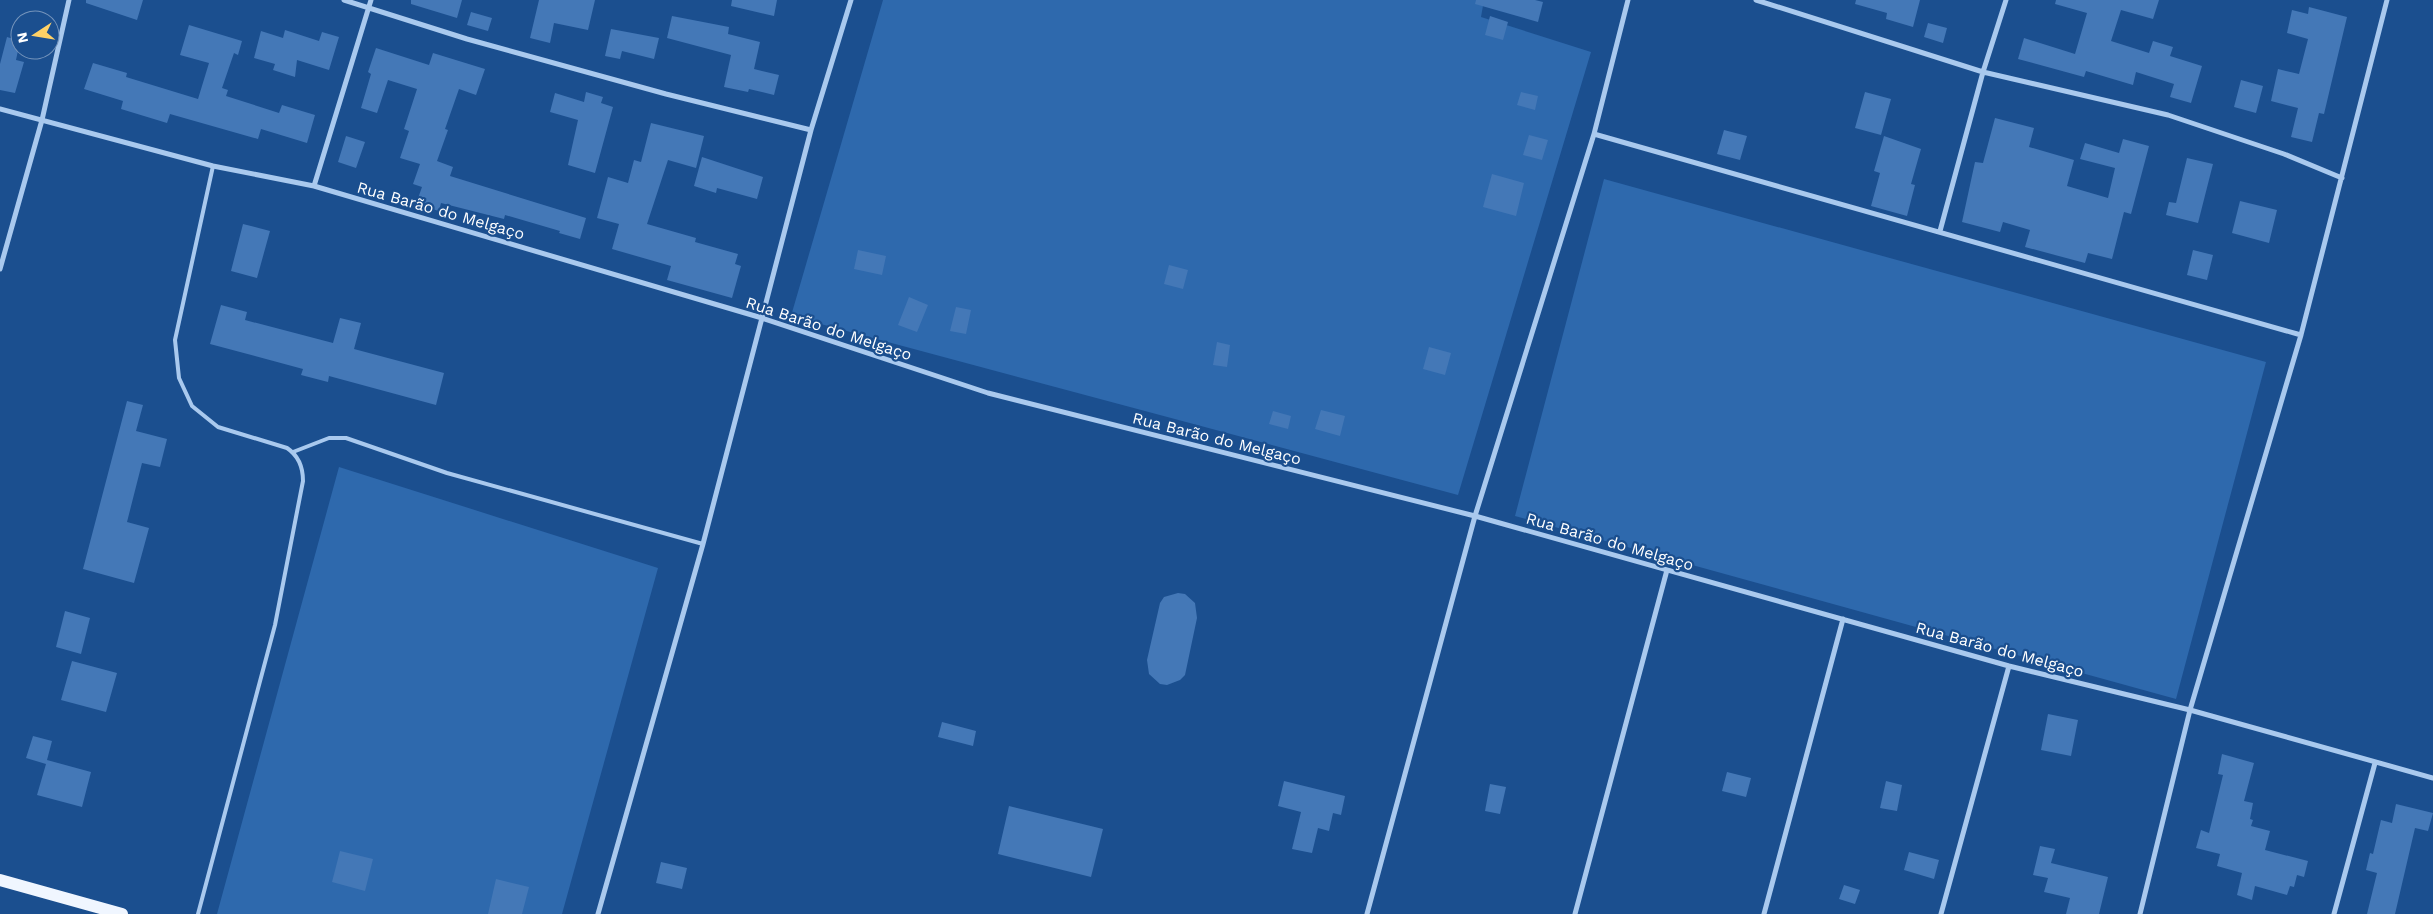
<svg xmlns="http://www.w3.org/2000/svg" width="2433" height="914" font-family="'Work Sans',sans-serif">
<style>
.green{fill:#2e69ad}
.building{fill:#4478b7}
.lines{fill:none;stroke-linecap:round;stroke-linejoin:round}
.service{stroke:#a9c9ee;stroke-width:4}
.minor{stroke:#a9c9ee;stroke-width:5}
.primary{stroke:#f0f6ff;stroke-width:12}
.labels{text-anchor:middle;stroke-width:4.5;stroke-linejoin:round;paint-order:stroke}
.street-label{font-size:16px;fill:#fff;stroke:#1b4f8f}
</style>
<rect width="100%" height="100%" fill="#1b4f8f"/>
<path class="green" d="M883 0H1484L1481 17 1591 52 1458 495 791 316Z
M1604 179 2266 362 2176 699 1515 516Z
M339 467 658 568 562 914H217Z"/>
<path class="building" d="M86 0H143L137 20 86 3Z
M411 0H462L457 18 411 4Z
M539 0H595L588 30 554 23 550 43 530 38Z
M732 0H777L774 16 731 6Z
M1476 0H1535L1543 2 1538 22 1475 4Z
M1856 0H1920L1913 27 1886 19 1887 13 1855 4Z
M2056 0H2159L2153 19 2121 10 2111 41 2149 53 2153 41 2173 47 2170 56 2202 66 2191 103 2170 97 2174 84 2136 72 2133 85 2086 71 2084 77 2018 59 2024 38 2075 54 2087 13 2055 4Z
M2309 7 2347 17 2324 114 2319 113 2312 142 2291 137 2298 108 2271 101 2278 69 2299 74 2308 39 2287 33 2292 10 2308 14Z
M471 12 492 18 488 31 467 25Z
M672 16 729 27 728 34 760 42 754 69 779 75 774 95 749 89 748 92 724 87 731 55 667 38Z
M1490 16 1508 22 1503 40 1485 35Z
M1928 23 1947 28 1943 43 1924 37Z
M189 25 242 41 238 55 234 53 222 88 228 90 226 96 279 113 282 105 315 115 307 143 261 129 258 139 170 114 167 123 121 109 123 101 84 89 93 63 127 73 126 77 198 99 209 63 180 55Z
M611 29 659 38 654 59 622 51 620 59 605 56Z
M285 30 319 41 322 32 339 37 329 70 297 60 295 77 273 70 275 64 254 58 261 31 283 38Z
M7 37 20 41 16 60 24 62 15 93 0 90V64Z
M376 48 429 65 433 53 485 69 476 95 459 89 445 129 448 130 437 161 453 167 450 176 586 218 580 239 559 233 560 231 505 215 504 219 441 203 439 211 416 204 422 187 413 184 420 164 400 158 409 131 404 129 417 89 388 80 377 113 361 108 371 74 368 72Z
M2241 80 2263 86 2256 113 2234 107Z
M586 92 603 97 601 103 613 107 595 173 568 165 578 120 550 112 555 93 584 102Z
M1521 92 1538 96 1535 110 1517 105Z
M1865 92 1891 99 1881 135 1855 128Z
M1995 118 2034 128 2029 147 2074 160 2067 186 2108 198 2115 168 2080 159 2085 143 2119 153 2123 139 2149 146 2131 214 2124 212 2112 259 2088 253 2085 263 2025 247 2030 230 2003 222 2000 232 1962 222 1975 162 1983 163Z
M651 123 704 136 696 168 668 160 647 224 696 238 695 242 738 254 735 264 741 266 732 298 667 280 671 266 612 249 619 224 597 218 608 177 628 183 634 160 641 162Z
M1724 130 1747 136 1740 160 1717 154Z
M1529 135 1548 140 1542 160 1523 155Z
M346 136 365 142 356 168 338 162Z
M1884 136 1921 149 1911 184 1915 185 1907 216 1871 206 1880 173 1874 171Z
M702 157 763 177 757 199 717 188 716 193 694 186Z
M2187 158 2213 164 2198 223 2166 215 2169 202 2176 203Z
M1492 174 1524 183 1516 216 1483 207Z
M2240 201 2277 210 2269 243 2232 233Z
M243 224 270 231 257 278 231 271Z
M858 250 886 256 882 275 854 269Z
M2193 250 2213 255 2207 280 2187 275Z
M1169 265 1188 270 1183 289 1164 284Z
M909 297 928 305 917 332 898 325Z
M221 305 247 312 245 320 333 343 340 318 361 323 354 349 444 373 436 405 329 376 328 382 301 375 303 369 210 344Z
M956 307 971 310 966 334 950 331Z
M1217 342 1230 345 1227 367 1213 365Z
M1429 347 1451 353 1445 375 1423 369Z
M127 401 143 405 136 431 167 439 160 467 142 463 127 522 149 528 134 583 83 569Z
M1321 410 1345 416 1340 436 1315 429Z
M1273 411 1291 416 1288 429 1269 424Z
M1178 593 1185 594 1195 603 1197 618 1185 675 1180 680 1167 685 1160 684 1149 674 1147 660 1160 603 1164 597Z
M65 611 90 618 81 654 56 647Z
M72 661 117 673 106 712 61 700Z
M2048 714 2078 720 2071 756 2041 750Z
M942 722 976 731 973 746 938 737Z
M33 736 52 741 47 760 91 772 82 807 37 795 46 764 26 758Z
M2222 754 2254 763 2244 801 2253 803 2250 819 2253 820 2251 826 2270 831 2265 850 2308 861 2304 877 2297 875 2294 887 2290 886 2287 895 2255 886 2252 900 2237 895 2242 873 2217 866 2220 854 2196 848 2201 830 2209 833 2223 775 2218 774Z
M1727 772 1751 778 1746 797 1722 791Z
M1284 781 1345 796 1341 815 1333 813 1329 831 1318 828 1312 853 1292 849 1301 812 1278 806Z
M1886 781 1902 785 1897 811 1880 808Z
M1490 784 1506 787 1500 814 1485 811Z
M2396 804 2433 813 2428 831 2415 828 2395 914H2367L2377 873 2366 870 2370 853 2373 854 2381 820 2392 823Z
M1009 806 1103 829 1091 877 998 854Z
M2040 846 2055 849 2051 863 2108 877 2099 914H2066L2070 898 2044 892 2048 878 2033 875Z
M340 851 373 859 365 891 332 882Z
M1909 852 1939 860 1934 879 1904 870Z
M661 862 687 868 682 889 656 883Z
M496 879 529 887 522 914H488Z
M1844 885 1860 890 1855 904 1839 899Z"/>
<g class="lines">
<path class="service" d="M293 452 329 438H346L447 473 703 544
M198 914 275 625 303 481C303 467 299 456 287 448L218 427 192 406 179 378 175 340 213 166"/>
<path class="minor" d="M344 0 467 39 666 94 811 130
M1756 0 1983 72 2168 115 2284 154 2342 178
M0 109 213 166 314 186 762 318 988 393 1475 516 2009 666 2190 710 2433 778
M1594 134 2301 335
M314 186 371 0
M1940 231 1983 72 2006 0
M0 269 42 120 69 0
M598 914 703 544 811 130 851 0
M1367 914 1475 516 1594 134 1628 0
M1575 914 1667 570
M1764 914 1843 619
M1941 914 2009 666
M2140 914 2190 710 2301 335 2387 0
M2334 914 2375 763"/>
<path class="primary" d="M0 880 122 914"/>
</g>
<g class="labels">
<g class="street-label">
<text transform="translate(441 210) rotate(16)" y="6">Rua Barão do Melgaço</text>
<text transform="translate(829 328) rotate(18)" y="6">Rua Barão do Melgaço</text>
<text transform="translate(1217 438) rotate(14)" y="6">Rua Barão do Melgaço</text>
<text transform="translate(1610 541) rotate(16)" y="6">Rua Barão do Melgaço</text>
<text transform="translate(2000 649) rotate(15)" y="6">Rua Barão do Melgaço</text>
</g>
</g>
<g transform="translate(35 35) rotate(258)"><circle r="24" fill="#1b4f8f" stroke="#7695bc"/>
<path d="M0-4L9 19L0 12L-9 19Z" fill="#ffd166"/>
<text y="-8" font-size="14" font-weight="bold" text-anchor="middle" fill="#ffffff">N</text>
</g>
</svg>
